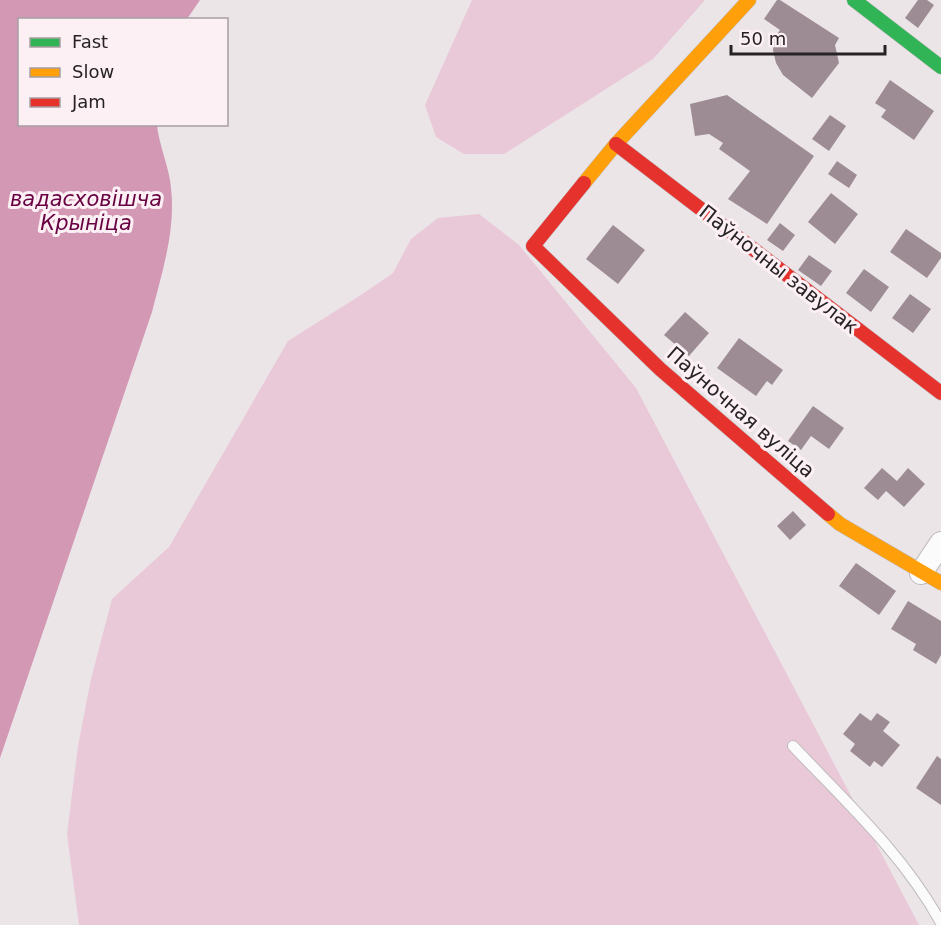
<svg xmlns="http://www.w3.org/2000/svg" width="941" height="925" font-family="'DejaVu Sans',sans-serif">
<style>
.green{fill:#e9c8d7}
.water{fill:#d298b4}
.building{fill:#9d8c94}
.lines{fill:none;stroke-linecap:round;stroke-linejoin:round}
.lane-casing{stroke:#c0bcbe;stroke-width:12}
.street-casing{stroke:#c0bcbe;stroke-width:24}
.fast-casing{stroke:#c0bcbe;stroke-width:15}
.slow-casing{stroke:#c0bcbe;stroke-width:15}
.jam-casing{stroke:#c0bcbe;stroke-width:15}
.lane{stroke:#fcfbfc;stroke-width:10}
.street{stroke:#fcfbfc;stroke-width:22}
.fast{stroke:#30b455;stroke-width:14}
.slow{stroke:#ff9f0a;stroke-width:14}
.jam{stroke:#e5322d;stroke-width:14}
.labels{text-anchor:middle;stroke-width:6;stroke-linejoin:round;paint-order:stroke}
.street-label{font-size:20px;fill:#272325;stroke:#fcf0f5}
.water-label{font-size:21px;font-style:italic;fill:#680242;stroke:#fcf0f5}
</style>
<rect width="100%" height="100%" fill="#ebe5e8"/>
<path class="green" d="M472 0H705L653 59 504 154H464L436 137 425 105Z
M479 214 519 245 636 388 919 925H79L67 834 78 746 91 679 112 599 169 547 288 341 361 295 393 273 411 239 438 218Z"/>
<path class="water" d="M0 0H200L187 19 20 20V124L157 125C159 146 169 166 171 188 176 230 162 272 152 312L0 758Z"/>
<path class="building" d="M777 0H780L839 38 835 45 839 63 812 98 783 75 776 63 773 50 774 39 780 30 764 19Z
M918 0H927L934 5 918 28 905 18Z
M890 80 934 111 914 140 881 117 886 110 875 103Z
M727 95 814 156 767 224 728 199 750 171 719 149 723 143 709 134 695 136 690 104Z
M830 115 846 126 829 151 812 139Z
M837 161 857 175 849 188 828 174Z
M831 193 858 214 835 244 808 222Z
M780 223 795 235 783 251 767 240Z
M613 225 645 250 618 284 586 259Z
M906 229 941 253V258L927 278 890 252Z
M809 255 832 271 821 286 798 270Z
M864 269 889 287 871 312 846 293Z
M910 294 931 309 913 333 892 318Z
M685 312 709 333 689 356 664 335Z
M739 338 783 370 772 385 767 381 756 396 717 368Z
M813 406 844 428 829 449 811 436 801 450 788 441Z
M882 468 897 481 908 468 925 484 904 507 886 491 878 500 864 488Z
M793 511 806 525 790 540 777 526Z
M856 563 896 591 879 615 839 586Z
M908 601 941 621V655L936 664 913 650 916 644 891 629Z
M860 713 871 721 877 713 890 722 883 731 900 745 882 767 874 761 870 767 850 751 855 744 843 734Z
M937 756 941 759V805L916 788Z"/>
<g class="lines">
<defs>
<path id="lane" d="M793 746C846 802 904 855 941 923"/>
<path id="street" d="M921 573 941 543"/>
<path id="fast" d="M854 0 941 67"/>
<path id="slow" d="M584 183 616 144 749 0
M828 514 840 524 941 583"/>
<path id="jam" d="M616 144 941 393
M584 183 533 246 660 369 828 514"/>
</defs>
<use href="#lane" class="lane-casing"/>
<use href="#street" class="street-casing"/>
<use href="#fast" class="fast-casing"/>
<use href="#slow" class="slow-casing"/>
<use href="#jam" class="jam-casing"/>
<use href="#lane" class="lane"/>
<use href="#street" class="street"/>
<use href="#fast" class="fast"/>
<use href="#slow" class="slow"/>
<use href="#jam" class="jam"/>
</g>
<g class="labels">
<g class="street-label">
<text transform="translate(779 269) rotate(38)" y="7">Паўночны завулак</text>
<text transform="translate(741 412) rotate(41)" y="7">Паўночная вуліца</text>
</g>
<g class="water-label">
<text x="86" y="206">вадасховішча<tspan x="86" dy="24">Крыніца</tspan></text>
</g>
</g>
<rect x="18" y="18" width="210" height="108" fill="#fcf0f5" stroke="#a79ea2" stroke-width="1.5"/>
<rect x="30" y="38" width="30" height="9" fill="#30b455" stroke="#a79ea2" stroke-width="1.5"/>
<text x="72" y="48" font-size="18" fill="#272325">Fast</text>
<rect x="30" y="68" width="30" height="9" fill="#ff9f0a" stroke="#a79ea2" stroke-width="1.5"/>
<text x="72" y="78" font-size="18" fill="#272325">Slow</text>
<rect x="30" y="98" width="30" height="9" fill="#e5322d" stroke="#a79ea2" stroke-width="1.5"/>
<text x="72" y="108" font-size="18" fill="#272325">Jam</text>
<path d="M731 45v9h154v-9" fill="none" stroke="#272325" stroke-width="3"/>
<text x="740" y="45" font-size="18" fill="#272325" stroke="#fcf0f5" stroke-width="4.5" paint-order="stroke">50 m</text>
</svg>
